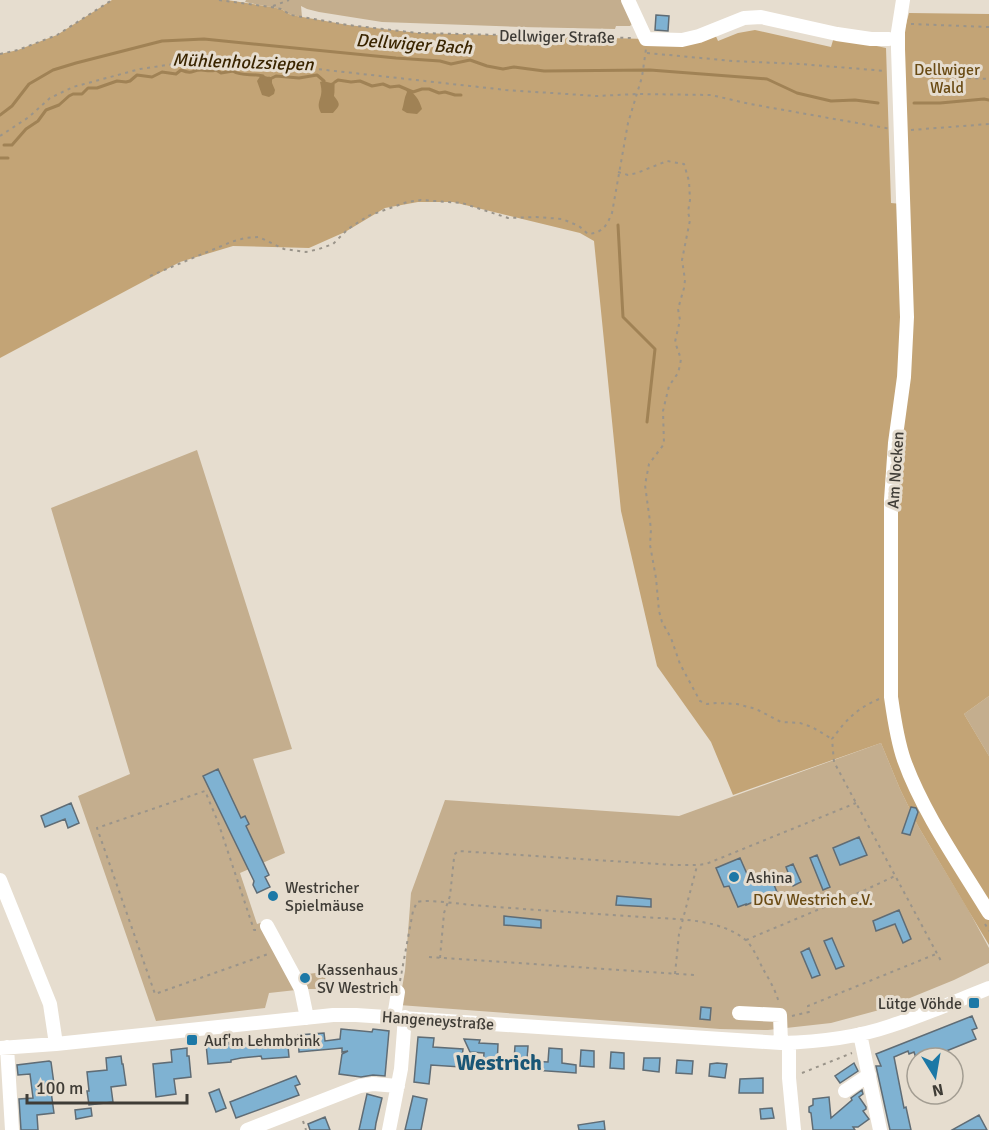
<svg xmlns="http://www.w3.org/2000/svg" width="989" height="1130" font-family="Signika,sans-serif">
<style>
.green{fill:#c4ae8e}
.forest{fill:#c3a476}
.water{fill:#a08255}
.lines{fill:none;stroke-linecap:round;stroke-linejoin:round}
.stream{stroke:#a08255;stroke-width:3}
.building{fill:#7fb2d2;stroke:#5f6c75;stroke-width:1.5}
.path{stroke:#9a948a;stroke-width:2;stroke-dasharray:3 4.5;stroke-linecap:butt}
.minor{stroke:#fff;stroke-width:14}
.poi-dot{fill:#1c78a6;stroke:#e6ddcf;stroke-width:2}
.labels{text-anchor:middle;stroke-width:6;stroke-linejoin:round;paint-order:stroke}
.street-label{font-size:16px;fill:#3f3c36;stroke:#e6ddcf}
.park-label{font-size:16px;fill:#6a4b14;stroke:#e6ddcf}
.poi-label{font-size:16px;fill:#3f3c36;stroke:#e6ddcf;text-anchor:start}
.water-label{font-size:18px;font-style:italic;fill:#3a2500;stroke:#e6ddcf}
.district-label{font-size:22px;font-weight:bold;fill:#1a5676;stroke:#e6ddcf}
</style>
<rect width="100%" height="100%" fill="#e6ddcf"/>
<path class="green" d="M246 0H624L632 24 630 26H616L615 29 521 27 382 22 319 12 307 9 301 6 302 17 291 15 281 9 245 2Z
M197 450 292 749 253 759 285 853 240 873 257 924 270 920 300 975 323 972 329 989H305L269 993 265 1008 156 1021 78 796 130 774 51 508Z
M989 696V756L964 714Z
M881 743 900 789 918 826 969 911 989 948V963L954 980 883 1009 831 1023 768 1030 720 1029 399 1005 405 971 411 893 445 800 679 816Z"/>
<path class="forest" d="M112 0H227L271 7 281 9 291 15 348 25 418 33 646 39 715 34 718 41 738 33 755 30 831 47 834 37 886 48 891 203 902 204 904 32 909 13 989 14V696L964 714 989 756V945L918 826 900 789 881 743 733 795 711 742 657 666 621 511 594 241 580 233 453 202H418L385 208 345 232 309 248 233 246 180 262 0 358V54L18 50 57 35Z"/>
<path class="water" d="M261 75 272 78V83L275 90 274 94 269 97 262 95 257 81Z
M323 81 331 83 335 81C334 87 335 91 334 96 341 105 340 105 333 113H321C317 105 319 103 321 95 322 91 321 86 320 82Z
M405 88C415 93 419 99 422 109L417 114 407 113 402 110C404 104 404 98 407 92Z"/>
<g class="lines">
<path class="stream" d="M269 78 270 79 276 76 299 78 317 75 324 81
M335 82 338 80 351 82 360 81 372 86 383 84 390 87 399 86 413 92 422 89H429L439 93 445 92 455 95H461
M914 103H940L984 99 989 100
M0 115 12 106 29 84 53 70 76 63 162 41 204 39 396 58 440 61 451 64 470 60 487 66 503 69 514 67 544 71 650 70 767 79 797 93 831 101 855 100 878 103
M4 145H12L26 129 38 121 46 110 59 105 69 96 73 94H82L88 88H97L117 81 126 82 130 81 137 75 152 77 162 72 176 74 181 70C194 75 191 70 201 70 207 70 208 72 216 70L221 73 233 71C242 77 252 73 263 76
M0 158H8
M618 225 623 317 655 349 647 422"/>
</g>
<path class="building" d="M656 15 669 16 668 31 655 30Z
M218 769 241 818 245 816 249 824 246 826 269 875 265 877 270 887 257 893 253 885 254 881 203 776Z
M71 803 79 823 68 828 65 819 45 827 41 816Z
M911 807 916 808 918 812 910 835 902 833Z
M859 837 867 855 840 865 833 848Z
M817 855 830 887 823 890 810 858Z
M740 858 751 883 770 875 777 892 746 905V904L738 907 729 886 724 887 716 868Z
M793 864 801 882 793 886 786 867Z
M617 896 651 899V907L616 905Z
M899 910 911 939 903 943 895 924 876 931 873 921Z
M504 916 541 920V928L504 925Z
M832 938 844 966 836 969 824 941Z
M809 948 820 975 812 978 801 952Z
M701 1007 711 1008 710 1020 700 1019Z
M972 1016 977 1028 972 1030 976 1039 929 1058H916L914 1052 909 1054 908 1051 894 1057 904 1108 906 1107 911 1130H890L876 1066H881L876 1054Z
M341 1029 372 1032 373 1029 389 1031 385 1076 373 1075 361 1077 339 1074 342 1054 348 1051 342 1052V1048L299 1052 298 1035 324 1033 325 1041 340 1039Z
M281 1037 282 1046H288L289 1057 262 1059 261 1056 241 1058 231 1060V1062L208 1064 206 1044H212V1041L222 1040 223 1042H229V1044H239L260 1042V1039Z
M418 1037 434 1038 433 1047 463 1049 461 1067 431 1065 429 1084 414 1082Z
M464 1039 480 1040 479 1043 498 1044 497 1067 483 1066 484 1053 470 1052Z
M515 1046H528L527 1061 548 1062 549 1048 562 1049V1063L576 1065V1073L506 1068V1060H514Z
M187 1048V1056H189L191 1077 174 1079 176 1094 156 1097 153 1064 172 1062 171 1050Z
M581 1050 594 1051V1067L580 1066Z
M611 1052 624 1053V1069L610 1068Z
M121 1056 122 1064H123L126 1085 111 1087 113 1102 89 1105 87 1091H89L87 1072 107 1070 106 1058Z
M644 1058H660L659 1072 643 1070Z
M677 1060 693 1061 692 1074 676 1073Z
M49 1061 51 1062 54 1084H50L54 1113 37 1115 38 1130H21L19 1099 33 1098 30 1074 18 1075 17 1065Z
M717 1063 727 1064 725 1078 709 1076 710 1064Z
M854 1063 858 1071 840 1083 835 1076Z
M296 1076 300 1084 295 1086 299 1095 236 1118 230 1102Z
M763 1078V1093H739L740 1079Z
M219 1089 226 1108 216 1112 209 1093Z
M862 1090 863 1094 859 1097 866 1107V1109L863 1111 869 1119 858 1127H853L855 1130H813L811 1113 809 1112V1107L813 1105V1099L829 1097 831 1118 852 1100 851 1098Z
M367 1094 382 1098 376 1123 375 1130H359Z
M413 1096 427 1099 421 1130H405Z
M91 1108 92 1116 76 1119 75 1110Z
M772 1108 774 1118 761 1119 760 1109Z
M979 1115 987 1130H952Z
M325 1117 330 1130H310L308 1124Z
M604 1121 605 1130H579L578 1125Z"/>
<g class="lines">
<path class="path" d="M219 0 271 7 281 9 291 15 348 25 418 33 633 38
M273 6 289 0
M911 24 989 27
M647 53 733 61 800 64 886 71
M0 54 18 50 57 35 112 0
M923 75 989 79
M911 130 989 124
M0 136 29 117 50 98 73 87 140 69 181 63 299 67 506 90 597 96 637 94 711 95 750 104 891 129
M618 172 628 175 637 173 667 161 684 164 689 181 690 200 688 212 690 220 682 260 685 280 684 288 678 309 680 320 675 342 681 359 680 365 678 373 669 386 663 411 664 444 649 464 645 485 651 529 650 545 656 578 659 611 662 622 671 638 680 664 700 701 707 704 717 703 737 704 756 709 781 722 800 723 812 727 832 739
M150 276 231 242 245 238 259 237 284 249 306 252 319 249 333 244 348 229 368 216 407 202 421 200 462 203 508 218 536 217 562 219 579 226 588 234C603 233 607 225 612 213L628 123 642 77 646 49
M879 699C856 709 847 719 832 739L834 762 941 961
M985 924 989 931
M256 930H254L218 822 205 791 97 828 155 994 268 954
M746 940 865 890 895 876
M429 957 694 975
M440 958 444 913 450 896 454 858 455 854 458 851 673 865H698L706 864 856 803
M675 974 679 934 697 866
M400 981 413 911 417 902C426 899 460 904 472 905 534 910 596 914 658 918 684 919 721 921 743 938 752 944 758 959 763 969 769 979 776 991 779 1003
M792 1016 809 1012 808 1006 936 954
M802 1073 852 1053
M303 1121 306 1130"/>
<path class="minor" d="M628 0 646 39 682 40 699 36 744 18 761 17 837 34 871 39H889
M903 0 898 32V49L907 317 904 377 895 443 891 500V697C894 718 897 740 904 760 923 813 960 865 989 913
M0 880 50 1004 56 1044
M267 926 301 989 307 1018
M739 1013 780 1015 781 1043
M394 1017 398 992
M860 1034 880 1130
M789 1043V1078L794 1130
M7 1047 12 1130
M0 1048 56 1044 333 1015H356L781 1043C818 1042 855 1038 890 1026 924 1015 956 1001 989 988
M845 1091 869 1075
M247 1130 360 1086 373 1084 398 1086
M389 1130 401 1069 405 1017"/>
</g>
<g class="poi-dot">
<circle cx="734" cy="877" r="6"/>
<circle cx="273" cy="896" r="6"/>
<circle cx="305" cy="978" r="6"/>
<rect x="968" y="997" width="12" height="12" rx="3"/>
<rect x="186" y="1034" width="12" height="12" rx="3"/>
</g>
<g class="labels">
<g class="street-label">
<text transform="translate(557 36) rotate(1)" y="6">Dellwiger Straße</text>
<text transform="translate(895 470) rotate(-86)" y="6">Am Nocken</text>
<text transform="translate(438 1020) rotate(4)" y="6">Hangeneystraße</text>
</g>
<g class="park-label">
<text x="947" y="75">Dellwiger<tspan x="947" dy="18">Wald</tspan></text>
<text x="813" y="905">DGV Westrich e.V.</text>
</g>
<g class="poi-label">
<text x="746" y="883">Ashina</text>
<text x="285" y="893">Westricher<tspan x="285" dy="18">Spielmäuse</tspan></text>
<text x="317" y="975">Kassenhaus<tspan x="317" dy="18">SV Westrich</tspan></text>
<text x="962" y="1009" text-anchor="end">Lütge Vöhde</text>
<text x="204" y="1046">Auf'm Lehmbrink</text>
</g>
<g class="water-label">
<text transform="translate(414 44) rotate(4)" y="6">Dellwiger Bach</text>
<text transform="translate(243 62) rotate(2)" y="6">Mühlenholzsiepen</text>
</g>
<g class="district-label">
<text x="499" y="1070">Westrich</text>
</g>
</g>
<g transform="translate(935 1076) rotate(169)"><circle r="28" fill="#e6ddcf" stroke="#a39d92" stroke-width="1.5"/>
<path d="M0-4.5L10 22L0 15L-10 22Z" fill="#1c78a6"/>
<text y="-9" font-size="16" font-weight="bold" text-anchor="middle" fill="#3f3c36">N</text>
</g>
<path d="M27 1094v9h160v-9" fill="none" stroke="#3f3c36" stroke-width="3"/>
<text x="36" y="1094" font-size="18" fill="#3f3c36" stroke="#e6ddcf" stroke-width="4.5" paint-order="stroke">100 m</text>
</svg>
